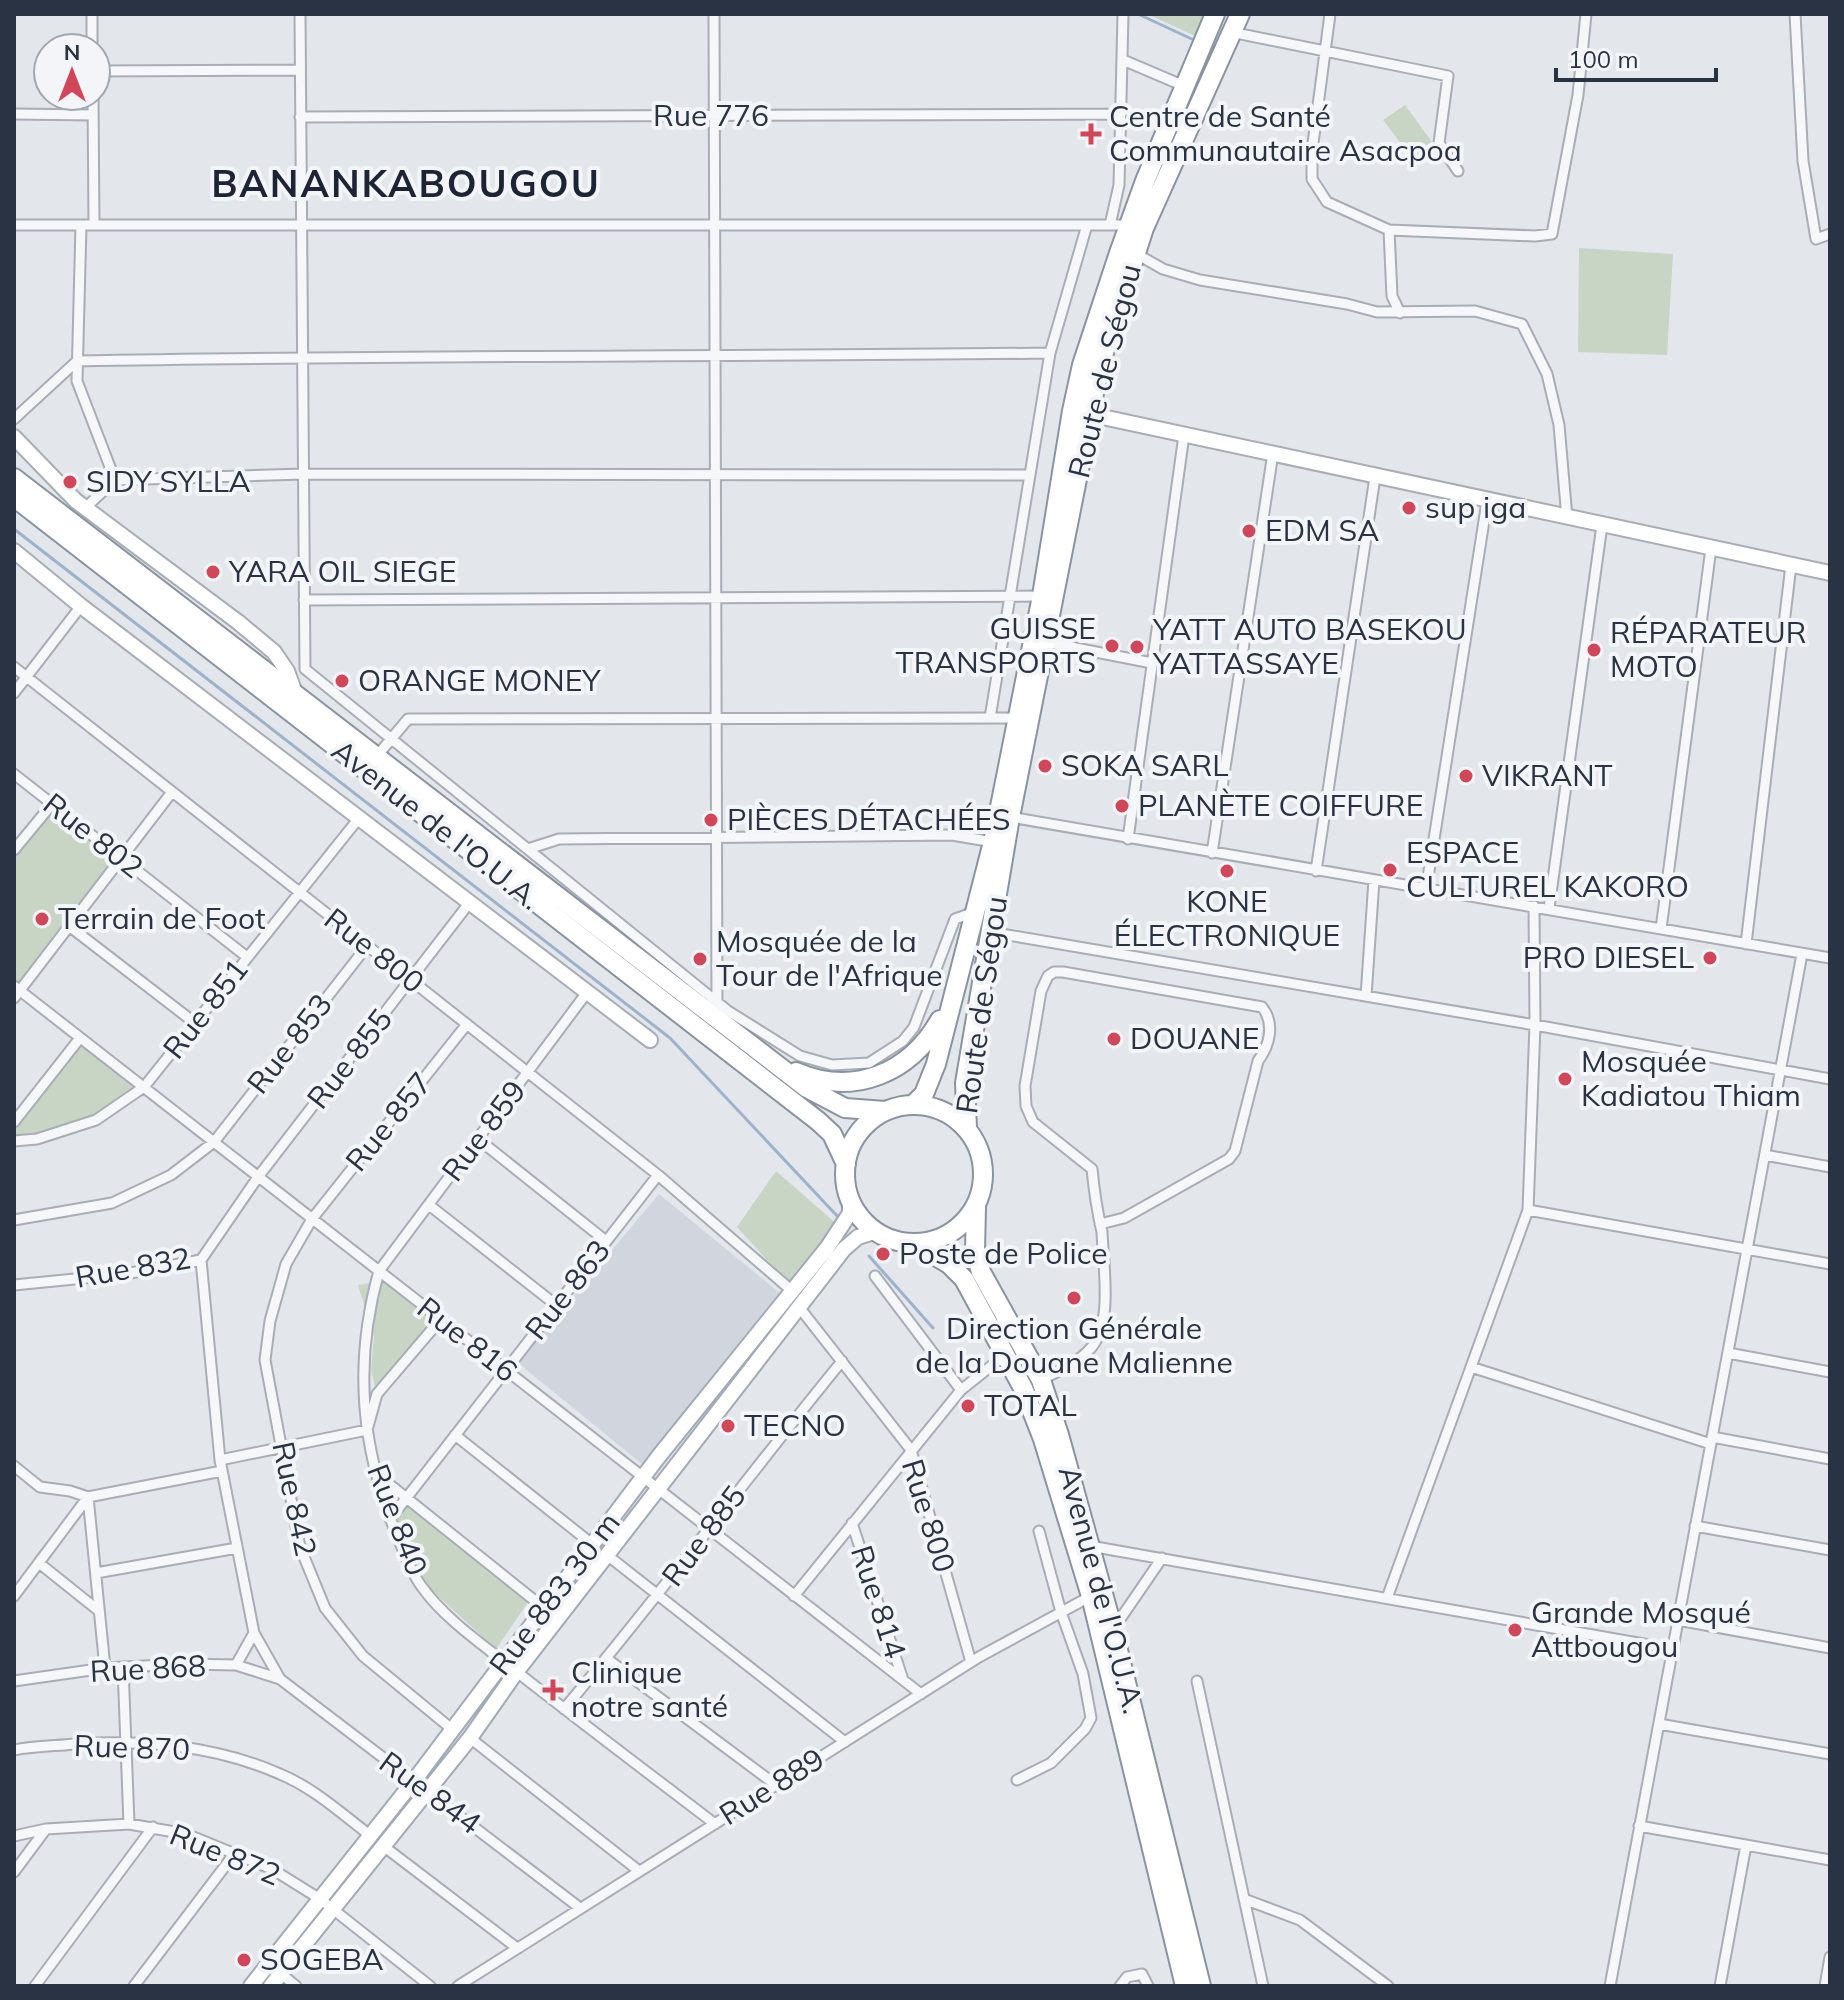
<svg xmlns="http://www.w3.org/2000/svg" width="1844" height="2000" font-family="Mulish,sans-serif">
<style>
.built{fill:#d1d5dd}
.green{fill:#c8d5c4}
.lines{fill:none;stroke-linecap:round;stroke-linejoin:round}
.stream{stroke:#9db3cc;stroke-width:3}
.street-casing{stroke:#a8adb6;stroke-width:13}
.secondary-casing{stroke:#a8adb6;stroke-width:18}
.primary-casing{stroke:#a2aab7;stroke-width:18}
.highway-casing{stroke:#8a93a2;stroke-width:22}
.street{stroke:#f6f7f9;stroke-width:9}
.secondary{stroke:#fff;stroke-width:14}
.primary{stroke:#fff;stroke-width:14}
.highway{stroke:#fff;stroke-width:18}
.poi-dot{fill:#d24659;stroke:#f3f5f8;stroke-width:3}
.labels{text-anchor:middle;stroke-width:8;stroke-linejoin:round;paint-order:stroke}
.street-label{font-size:30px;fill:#2a3344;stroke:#f3f5f8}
.poi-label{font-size:30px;fill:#2a3344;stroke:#f3f5f8;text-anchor:start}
.district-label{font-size:38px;font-weight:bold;letter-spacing:2px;fill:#1c2435;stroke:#f3f5f8}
</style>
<rect width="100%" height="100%" fill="#e3e6eb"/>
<path class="built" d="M659 1194 782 1295 642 1464 518 1363Z"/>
<path class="green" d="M1147 14H1210L1200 38Z
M1405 105 1435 146 1414 161 1383 120Z
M1579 248 1673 254 1667 355 1578 352Z
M52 810 115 859 20 983 14 979V855Z
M82 1039 142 1085 95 1118 33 1136 14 1138V1114Z
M776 1171 839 1226 788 1283 737 1227Z
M389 1280 436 1323 377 1394 371 1370 374 1337 358 1285Z
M409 1506 528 1602 496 1649 428 1587 393 1519Z"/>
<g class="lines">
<path class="stream" d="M1138 14 1196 41
M14 529 670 1038 840 1219
M869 1256 933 1328"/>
<defs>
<path id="street" d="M92 14V48
M300 14 305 669
M714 14 717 1002
M1330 14 1312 151V179L1327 202 1389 230 1392 296 1400 313
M1795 14 1803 161 1816 239 1830 234
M1231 32 1448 76 1439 143 1458 171
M1123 60 1184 86
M96 71 300 70
M93 96 94 225
M14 114 93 115
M300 117 1121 114
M14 225H1129
M81 225 77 381 115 480
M1110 225 1119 185 1123 14
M1389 230 1535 236 1552 234 1578 95 1586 14
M1135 253 1163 269 1200 280 1347 304 1377 312 1475 311 1522 324 1547 374 1559 425 1567 518
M14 419 77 361C401 355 726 357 1050 353
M85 508 115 480 303 474 1030 475
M304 600 1042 596
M1045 642 1152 663
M14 667 658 1175 791 1290
M305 669 728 1011 800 1056 832 1065 869 1063 903 1041 914 1027 955 919 975 912
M14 693 81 606
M990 718 1050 353 1087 225
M376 757 408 719 1016 718
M14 774 247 957
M1010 817 1830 958
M1128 839 1184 435
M528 849 559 839 952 835 993 842
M14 850 52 804
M1212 853 1273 453
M1316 871 1375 477
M1426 890 1487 502
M1549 908 1602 525
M69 926 195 1023
M1661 929 1711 548
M990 932 1535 1025 1830 1079
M1746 944 1791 565
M14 986 921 1694
M588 991 379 1271C353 1364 361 1450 398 1538 405 1554 411 1573 422 1587 445 1619 482 1644 512 1668 579 1721 647 1772 715 1824
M1366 996 1374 880
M14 998 172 792
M14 1122 80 1038
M478 1139 606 1241
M14 1141 37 1139 96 1120 144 1087 359 818
M1765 1155 1830 1167
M429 1205 556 1305
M1528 1210 1830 1264
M14 1220 112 1203 171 1175 214 1142 367 946
M201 1260 220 1460 254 1633 280 1679
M875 1276 961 1390
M14 1285 125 1274 201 1260 258 1177 470 902
M799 1307 911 1450 971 1662
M1728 1353 1830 1372
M1471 1367 1711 1444
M1040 1380C1057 1372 1076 1364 1089 1350 1114 1326 1103 1265 1102 1232 1097 1211 1094 1190 1092 1169L1033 1122 1026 1106 1025 1086 1041 991 1048 976 1054 972H1063L1262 1007C1275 1023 1270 1045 1258 1061L1235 1151 1229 1159 1124 1218 1100 1224
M455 1435 592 1544
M1712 1437 1830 1459
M220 1460 367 1430 377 1394 441 1319
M14 1466 40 1487 70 1491 88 1497 222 1471
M374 1472 544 1608
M88 1497 105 1668
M390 1519 658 1175
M852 1523 903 1680
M1695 1526 1830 1550
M1090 1546 1672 1649
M607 1555 845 1742
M39 1563 99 1611
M96 1573 237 1548
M14 1596 88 1497
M794 1596 961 1390 1005 1355
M1387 1598 1528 1210 1535 1025 1534 906
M1678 1620 1830 1648
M1114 1628 1162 1558
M606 1658 776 1785
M236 1665 254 1633
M123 1667 129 1824
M14 1681 105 1668 183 1664 236 1665 280 1679 580 1908
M1197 1681 1263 1986
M564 1709C660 1595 748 1476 842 1361
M1659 1724 1830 1754
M453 1730 363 1656 325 1608 300 1547 265 1360 270 1321 286 1264 312 1219 467 1024
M470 1738 639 1871
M14 1750C34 1746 55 1746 75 1744 146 1740 214 1745 280 1774 314 1788 342 1814 371 1836
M1017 1780 1051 1763 1085 1729 1091 1718 1083 1674 1061 1612 1039 1531
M1639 1826 1830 1860
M14 1836 46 1829 129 1824 186 1834 272 1869 320 1899 430 1986
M382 1845 517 1948
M14 1872 46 1829
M1244 1899 1300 1920 1388 1986
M280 1973 296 1986
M35 1986 153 1827
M134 1986 235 1853
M458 1986 979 1657 1091 1596
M1120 1986 1127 1977 1142 1974 1148 1986
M1610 1986 1802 954
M1720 1986 1746 1845
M1825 1986 1830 1957"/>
<path id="secondary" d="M1079 412 1830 573
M14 437 76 501 238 622 274 652 287 671 295 693
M14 551 81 606 650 1040"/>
<path id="primary" d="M251 1986 413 1782 659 1456 827 1248 850 1213V1200
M271 1986 470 1738 517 1671 844 1249 858 1237 877 1231"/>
<path id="highway" d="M14 478 807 1088 845 1108 885 1111
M14 497 818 1121 832 1134 846 1164
M796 1072C854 1097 910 1073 940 1020
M914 1104 924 1094 936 1064 993 842 1042 596 1072 411 1082 365 1119 253 1145 181 1215 14
M845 1174a69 69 0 1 1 138 0a69 69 0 1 1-138 0Z
M967 1128 965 1083 1010 817 1099 368 1144 228 1240 14
M976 1206 975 1251 981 1272 1041 1380 1059 1435 1113 1630 1201 1986
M914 1243 949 1264 964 1279 1023 1388 1043 1439 1091 1596 1185 1986"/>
</defs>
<use href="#street" class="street-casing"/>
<use href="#secondary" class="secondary-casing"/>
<use href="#primary" class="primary-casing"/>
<use href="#highway" class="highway-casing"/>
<use href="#street" class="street"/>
<use href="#secondary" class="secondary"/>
<use href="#primary" class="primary"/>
<use href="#highway" class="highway"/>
</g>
<g class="poi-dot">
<path d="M1087 122h8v8h8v8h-8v8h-8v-8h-8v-8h8z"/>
<circle cx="70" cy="482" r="8"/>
<circle cx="1409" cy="508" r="8"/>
<circle cx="1249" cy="531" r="8"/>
<circle cx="213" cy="572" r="8"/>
<circle cx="1112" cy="646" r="8"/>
<circle cx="1137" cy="647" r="8"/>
<circle cx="1594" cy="650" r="8"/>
<circle cx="342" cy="681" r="8"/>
<circle cx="1045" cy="766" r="8"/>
<circle cx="1466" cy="776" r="8"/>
<circle cx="1122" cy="806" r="8"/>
<circle cx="711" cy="820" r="8"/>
<circle cx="1390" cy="870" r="8"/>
<circle cx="1227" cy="871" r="8"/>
<circle cx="42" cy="919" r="8"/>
<circle cx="1710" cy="958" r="8"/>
<circle cx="700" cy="959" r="8"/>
<circle cx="1114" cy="1039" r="8"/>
<circle cx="1565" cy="1079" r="8"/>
<circle cx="883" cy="1254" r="8"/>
<circle cx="1074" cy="1298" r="8"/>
<circle cx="968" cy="1406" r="8"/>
<circle cx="728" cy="1426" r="8"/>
<circle cx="1515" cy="1630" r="8"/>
<path d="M549 1678h8v8h8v8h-8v8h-8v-8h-8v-8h8z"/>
<circle cx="244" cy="1960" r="8"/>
</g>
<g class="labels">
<g class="street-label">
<text x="711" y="126">Rue 776</text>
<text transform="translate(1105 371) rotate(-76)" y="10">Route de Ségou</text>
<text transform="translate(436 825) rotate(38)" y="10">Avenue de l'O.U.A.</text>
<text transform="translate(93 836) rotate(38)" y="10">Rue 802</text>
<text transform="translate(374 951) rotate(38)" y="10">Rue 800</text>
<text transform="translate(982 1005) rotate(-82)" y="10">Route de Ségou</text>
<text transform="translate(206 1009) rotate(-52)" y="10">Rue 851</text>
<text transform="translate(290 1044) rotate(-52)" y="10">Rue 853</text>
<text transform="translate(350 1059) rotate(-52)" y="10">Rue 855</text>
<text transform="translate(389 1122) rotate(-51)" y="10">Rue 857</text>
<text transform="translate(484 1131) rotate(-53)" y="10">Rue 859</text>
<text transform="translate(133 1268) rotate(-10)" y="10">Rue 832</text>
<text transform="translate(568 1290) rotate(-52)" y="10">Rue 863</text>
<text transform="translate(467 1340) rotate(38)" y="10">Rue 816</text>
<text transform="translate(294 1499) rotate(78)" y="10">Rue 842</text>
<text transform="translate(928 1516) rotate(73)" y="10">Rue 800</text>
<text transform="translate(397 1520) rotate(69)" y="10">Rue 840</text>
<text transform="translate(704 1536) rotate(-53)" y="10">Rue 885</text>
<text transform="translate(1101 1590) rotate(75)" y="10">Avenue de l'O.U.A.</text>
<text transform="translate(555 1594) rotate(-53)" y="10">Rue 883 30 m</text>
<text transform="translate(878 1602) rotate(72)" y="10">Rue 814</text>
<text transform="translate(148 1669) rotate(-3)" y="10">Rue 868</text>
<text transform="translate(132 1748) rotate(2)" y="10">Rue 870</text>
<text transform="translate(772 1787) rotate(-32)" y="10">Rue 889</text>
<text transform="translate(430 1793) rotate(36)" y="10">Rue 844</text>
<text transform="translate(225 1855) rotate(22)" y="10">Rue 872</text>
</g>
<g class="poi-label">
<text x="1109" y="127">Centre de Santé<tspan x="1109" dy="34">Communautaire Asacpoa</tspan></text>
<text x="86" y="492">SIDY SYLLA</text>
<text x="1425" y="518">sup iga</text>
<text x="1265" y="541">EDM SA</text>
<text x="229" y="582">YARA OIL SIEGE</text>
<text x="1096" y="639" text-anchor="end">GUISSE<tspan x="1096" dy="34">TRANSPORTS</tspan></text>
<text x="1153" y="640">YATT AUTO BASEKOU<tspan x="1153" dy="34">YATTASSAYE</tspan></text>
<text x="1610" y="643">RÉPARATEUR<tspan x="1610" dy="34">MOTO</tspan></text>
<text x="358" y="691">ORANGE MONEY</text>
<text x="1061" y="776">SOKA SARL</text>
<text x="1482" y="786">VIKRANT</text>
<text x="1138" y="816">PLANÈTE COIFFURE</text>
<text x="727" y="830">PIÈCES DÉTACHÉES</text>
<text x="1406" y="863">ESPACE<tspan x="1406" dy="34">CULTUREL KAKORO</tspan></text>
<text x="1227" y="912" text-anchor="middle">KONE<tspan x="1227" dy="34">ÉLECTRONIQUE</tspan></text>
<text x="58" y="929">Terrain de Foot</text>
<text x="716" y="952">Mosquée de la<tspan x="716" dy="34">Tour de l'Afrique</tspan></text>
<text x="1694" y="968" text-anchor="end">PRO DIESEL</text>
<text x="1130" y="1049">DOUANE</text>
<text x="1581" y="1072">Mosquée<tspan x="1581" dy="34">Kadiatou Thiam</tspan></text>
<text x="899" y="1264">Poste de Police</text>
<text x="1074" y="1339" text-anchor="middle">Direction Générale<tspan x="1074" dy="34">de la Douane Malienne</tspan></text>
<text x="984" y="1416">TOTAL</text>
<text x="744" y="1436">TECNO</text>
<text x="1531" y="1623">Grande Mosqué<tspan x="1531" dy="34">Attbougou</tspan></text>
<text x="571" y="1683">Clinique<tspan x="571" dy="34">notre santé</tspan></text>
<text x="260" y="1970">SOGEBA</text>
</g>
<g class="district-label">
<text x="406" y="197">BANANKABOUGOU</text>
</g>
</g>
<rect width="1844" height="2000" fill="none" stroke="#2a3344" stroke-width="32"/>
<g transform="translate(72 72)"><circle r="38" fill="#f3f5f8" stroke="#a3a7b0" stroke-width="2"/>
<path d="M0-6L14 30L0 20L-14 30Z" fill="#d24659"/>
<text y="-12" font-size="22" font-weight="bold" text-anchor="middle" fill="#2a3344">N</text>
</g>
<path d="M1556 68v12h160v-12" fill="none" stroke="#2a3344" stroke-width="4"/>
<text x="1568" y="68" font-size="24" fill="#2a3344" stroke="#f3f5f8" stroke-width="6" paint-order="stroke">100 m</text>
</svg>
